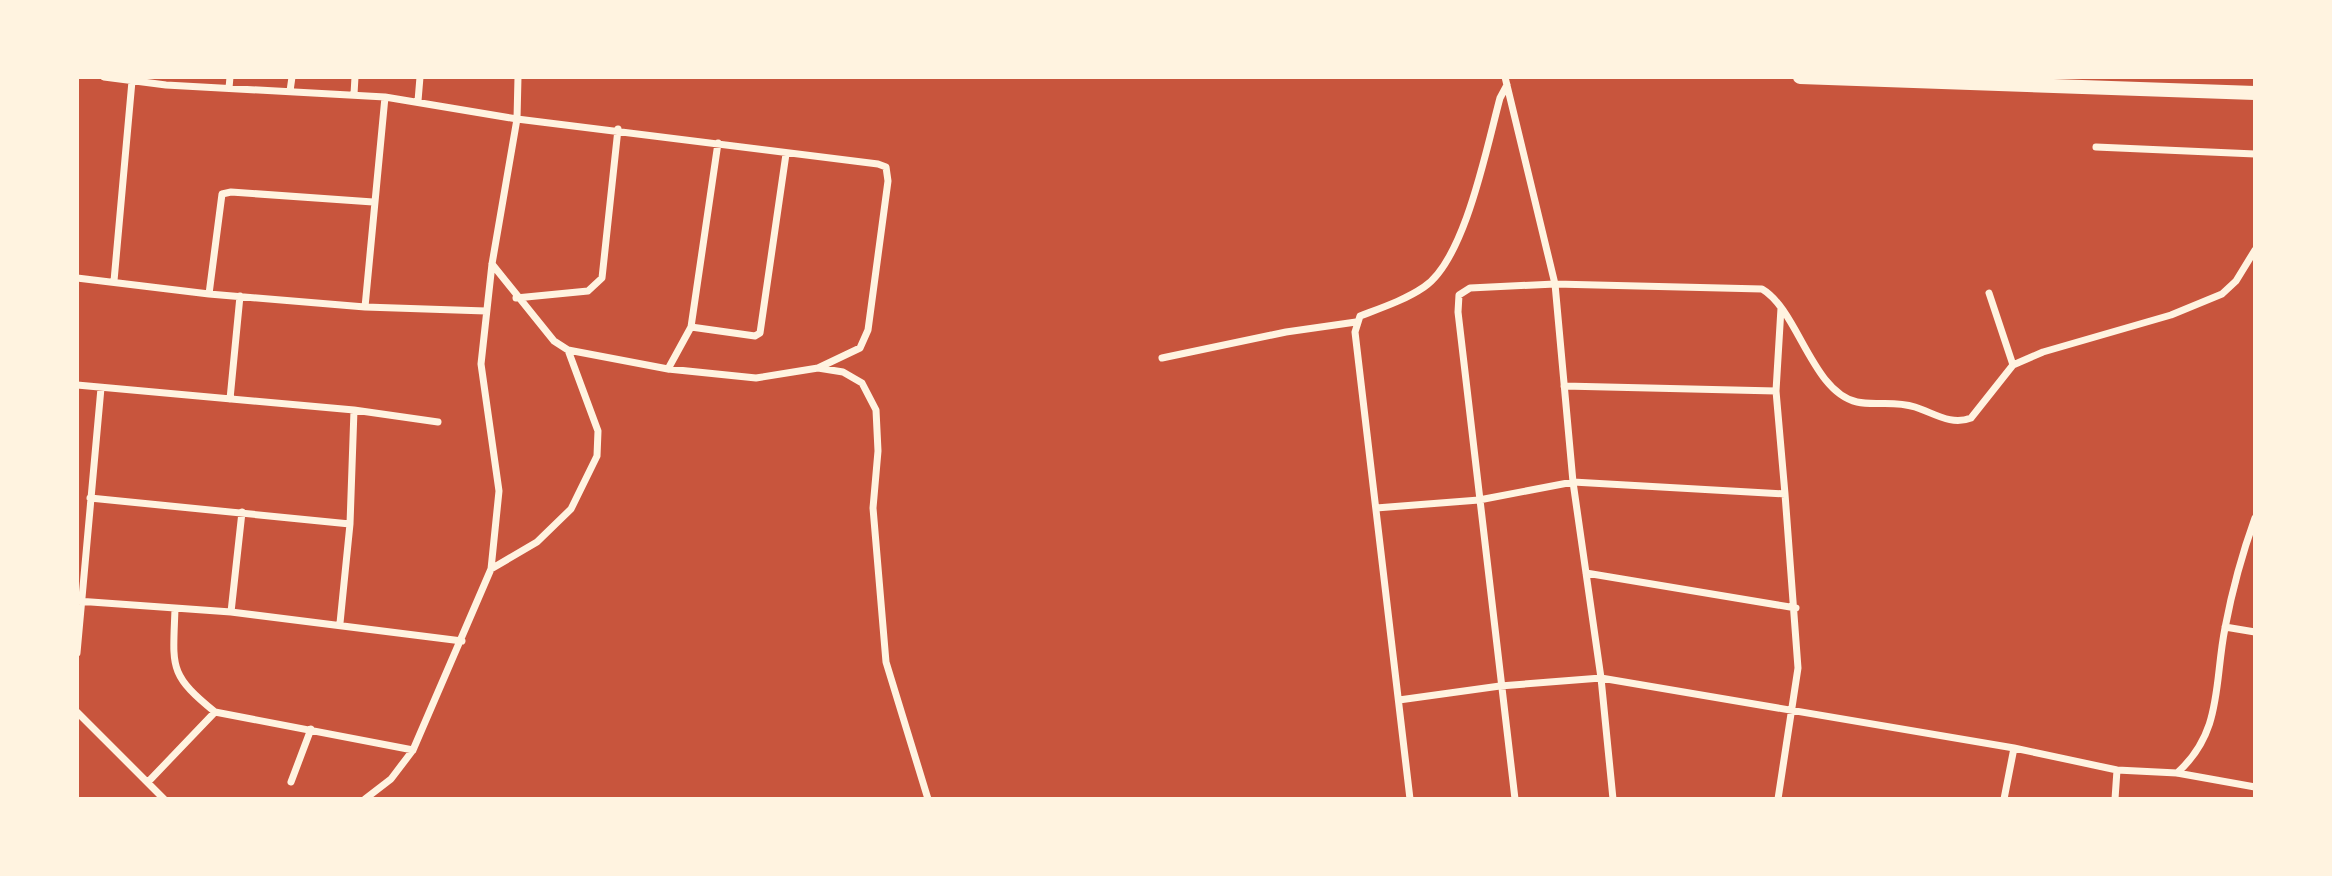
<svg xmlns="http://www.w3.org/2000/svg" width="2332" height="876" font-family="Lato,sans-serif">
<style>
.lines{fill:none;stroke-linecap:round;stroke-linejoin:round}
.minor{stroke:#fff3e0;stroke-width:7}
.trunk{stroke:#fff3e0;stroke-width:14}
</style>
<rect width="100%" height="100%" fill="#c8553d"/>
<g class="lines">
<path class="minor" d="M104 77 166 85 385 97 517 119 878 164 886 167 888 181 868 330 860 348 818 368
M1505 77 1555 284 1573 482 1601 678 1613 799
M229 88 230 77
M290 91 292 77
M354 94 355 77
M418 101 420 77
M2096 147 2255 154
M492 264 554 341 568 350 668 369 756 378 818 368 843 372 862 383 876 410 878 451 873 508 886 662 928 799
M77 278 209 294 365 307 486 311
M114 281 132 81
M1989 293 2013 365
M209 294 222 194 231 192 373 202
M516 298 588 291 602 278 618 129
M365 307 385 97
M1781 308 1776 391 1785 494
M691 327 755 336 760 333 786 154
M1162 358 1286 332 1356 322
M668 369 691 327 718 143
M77 385 354 410 438 422
M1564 386 1776 391
M230 399 240 296
M90 498 350 524
M1376 508 1479 500 1573 482 1785 494 1798 668 1778 799
M491 569 537 542 571 509 597 456 598 431 568 350
M1586 573 1796 608
M77 601 231 612 462 641
M175 609C173 667 168 674 215 712
M231 612 242 512
M340 623 350 524 354 410
M2225 627 2255 632
M77 653 101 388
M1399 700 1500 686 1601 678 2014 748 2004 799
M77 712 164 799
M2014 748 2117 770 2177 773 2255 787
M2177 773C2223 732 2214 683 2225 628 2232 591 2242 554 2255 518
M148 782 215 712 413 750
M291 782 311 729
M365 799 391 779 413 750 491 569 499 491 481 364 492 264 517 119 518 77
M1410 799 1355 332 1360 316C1381 308 1405 300 1424 287 1465 260 1487 146 1500 98L1507 85
M1515 799 1458 312 1459 295 1470 288 1555 284 1762 289C1798 310 1812 392 1857 402 1875 406 1893 400 1915 407 1934 413 1951 426 1971 418L2013 365 2043 352 2171 315 2222 294 2236 281 2255 250
M2115 799 2117 770"/>
<path class="trunk" d="M1800 77 2255 93"/>
</g>
<rect width="2332" height="876" fill="none" stroke="#fff3e0" stroke-width="158"/>
</svg>
